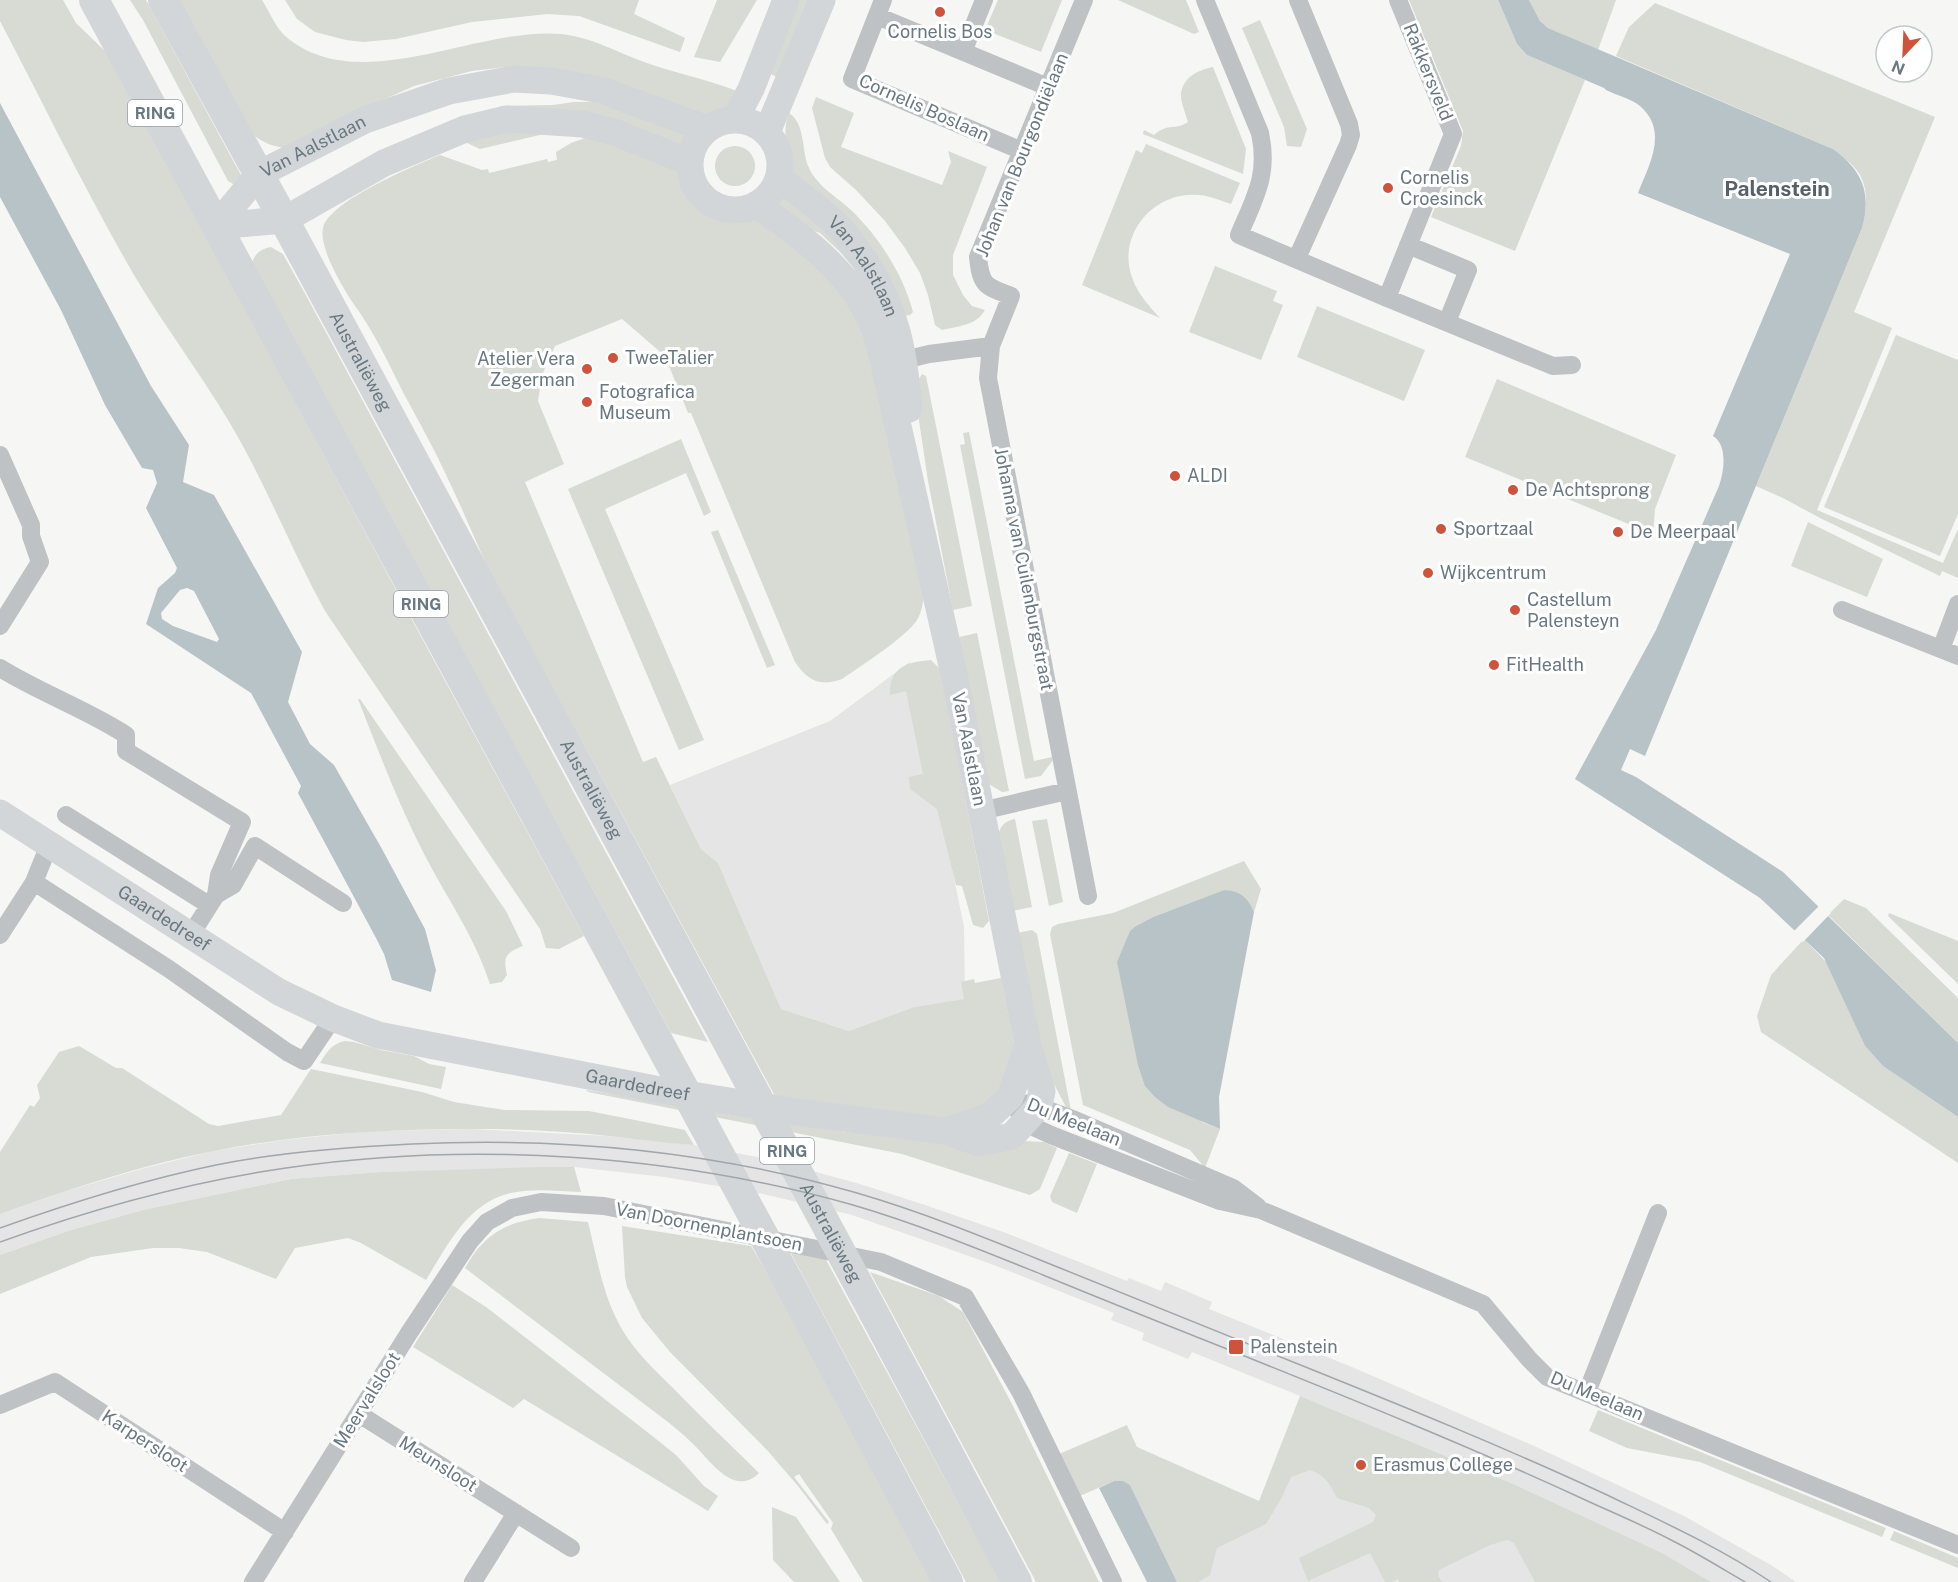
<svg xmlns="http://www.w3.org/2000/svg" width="1958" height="1582" font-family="'Public Sans',sans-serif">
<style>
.built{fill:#e4e5e4}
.green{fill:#d7dbd3}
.water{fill:#b8c3c7;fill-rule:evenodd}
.pier{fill:#f6f6f4}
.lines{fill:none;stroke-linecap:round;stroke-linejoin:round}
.street{stroke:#bec2c5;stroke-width:18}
.secondary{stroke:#d2d6d9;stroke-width:27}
.primary{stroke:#d2d6d9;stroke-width:30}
.tram{stroke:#a0a6aa;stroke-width:1.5}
.poi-dot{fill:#cf533b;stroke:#fff;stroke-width:2}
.labels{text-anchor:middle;stroke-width:6;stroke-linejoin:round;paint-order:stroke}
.shield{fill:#fff;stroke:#96a0a7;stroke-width:1.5}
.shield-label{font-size:16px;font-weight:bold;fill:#697881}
.poi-label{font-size:18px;fill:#697881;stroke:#fff;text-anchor:start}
.street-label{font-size:18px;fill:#697881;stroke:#fff}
.quarter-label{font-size:21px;font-weight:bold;fill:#566167;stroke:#fff}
</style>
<rect width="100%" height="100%" fill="#f6f6f4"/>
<path class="built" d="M910 662 964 927 965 999 914 1007 849 1031 781 1009 718 863 701 849 670 785 830 721Z
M473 1129 607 1136 694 1145 768 1159 860 1184 925 1205 1006 1233 1127 1281 1129 1278 1161 1291 1165 1282 1212 1302 1209 1309 1359 1370 1532 1445 1684 1516 1771 1565 1796 1582H1711L1664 1554 1344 1414 1192 1352 1188 1359 1142 1340 1144 1333 1111 1320 1114 1313 994 1265 915 1237 852 1215 763 1194 665 1177 574 1167 380 1172 291 1179 143 1210 71 1230 0 1255V1214L63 1192 141 1169 213 1151 284 1140 372 1131Z
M1325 1421 1694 1582H1190L1178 1556 1267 1509Z"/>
<path class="green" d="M0 0H63L76 23 109 55 431 655 584 936 559 949 546 948 540 929 325 611C296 558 273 502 244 448 212 388 169 334 134 275 86 192 44 105 0 21Z
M130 0H146L241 175 239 182 233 184 228 181 143 20Z
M178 0H262C269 11 275 26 284 35 357 100 476 26 561 34 592 37 618 53 647 63 678 74 711 80 742 93 730 108 720 113 701 117L572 72 542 67H505L472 71 414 86 374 104 293 148C276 148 264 144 251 133Z
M285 0H639L634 14 685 38 680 52 579 16 547 14 472 22 396 39 363 42 346 40 315 32 297 19Z
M717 0H757L720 62 694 57Z
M796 0H809L777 77 766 72Z
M998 0H1062L1041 52 985 30Z
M1118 0H1186L1199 32 1194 34Z
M1409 0H1498L1517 44 1527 55 1585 80 1515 251 1431 217 1461 146 1463 131Z
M1529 0H1616L1598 50 1548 28 1540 21Z
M1655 3 1935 117 1854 312 1892 328 1817 510 1943 563 1958 529V578L1942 571 1940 576 1820 518 1783 498 1756 486 1862 228C1867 211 1869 187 1858 172 1852 163 1841 156 1833 149L1616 56 1629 27Z
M1260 20 1307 129 1301 147 1287 146 1284 127 1242 28Z
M1213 67 1246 149 1243 174 1143 134 1144 130 1154 135C1169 122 1175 131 1188 122 1186 114 1180 101 1181 93 1184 76 1199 70 1213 67Z
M816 97 854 113 841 147 942 185 951 162 948 151 987 167 953 255V275L963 295 972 306 985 310C976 326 958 326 942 330L935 325 928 295 920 273 905 248 885 221 856 190 830 167 825 158 812 108Z
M574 102H594L687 132 679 150 500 110V106L553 105Z
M789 113C806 124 801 151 809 168 818 187 836 196 851 210 879 237 903 274 913 312L910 315 905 316 792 173 785 139 786 123Z
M515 131 544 134 480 149 465 142 487 135Z
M588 137 606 138 675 169 691 198 704 210 723 219H754L813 254 865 327 924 593C923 602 922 612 917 620 905 638 862 665 842 679 820 687 808 681 795 662L691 413H688L665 356 622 319 555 346 542 375 538 401 564 464 525 482 643 762 656 757 701 849 718 863 781 1009 849 1031 914 1007 964 999 961 982 974 979 975 983 1001 978 1015 1048 1007 1081 986 1105 947 1118 775 1096 487 566C474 537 462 508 448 479 435 450 419 422 404 394 390 366 376 336 358 310 346 294 318 248 323 228 329 201 414 166 440 155L482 170 488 169 489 173 547 159 548 162 557 160 556 152 571 143Z
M1146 144 1240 183 1231 204C1221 201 1210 196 1200 195 1153 190 1115 236 1133 280 1138 294 1150 307 1160 318L1082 285 1136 150 1142 153Z
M715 166a20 20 0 1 1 40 0a20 20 0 1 1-40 0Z
M785 193 843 245 881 313 853 267 839 251 820 233 803 227 775 205Z
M271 247 283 254 308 299 708 1042 671 1033 252 263C255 253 261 249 271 247Z
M1215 266 1277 291 1273 301 1283 305 1261 360 1189 332Z
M1317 306 1425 350 1404 401 1297 357Z
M1896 335 1958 360V514L1940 556 1824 507Z
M922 374 926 376 972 606 953 610 928 481 914 387Z
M1497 379 1676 455 1655 509 1653 534 1465 457Z
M969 432 1034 761 1052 757 1053 760 1041 776 1025 779 960 445 965 444 963 433Z
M681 439 711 512 704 516 686 473 605 509 704 740 679 750 568 489Z
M1808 522 1883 559 1867 597 1791 566Z
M718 530 775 665 767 668 711 532Z
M977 633 1009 791 1002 792 989 784 959 637Z
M931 660 940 669 989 921 983 928 973 925 962 886 956 885 937 809 910 789 909 777 923 774 906 691 890 695C889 667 907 662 931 660Z
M358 699H360L506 911 523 946C505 953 503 957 507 975L502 982 490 984C474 935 446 897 423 852 398 803 378 750 358 699Z
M1015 819 1032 907 1012 911 998 835C1001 825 1005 821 1015 819Z
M1047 819 1063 902 1049 906 1032 821Z
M1244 861 1261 889 1254 912C1248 898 1239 891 1224 890L1153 917 1136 926 1202 1122 1220 1129 1205 1168 1190 1150 1083 1105 1050 934 1052 927 1058 924 1113 913Z
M1844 899 1866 908 1958 998V1043L1828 915Z
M1889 913 1958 941V984L1888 916Z
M1032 930 1037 934 1071 1111 1067 1109 1043 1063 1017 933Z
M1804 939 1828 964 1865 1046 1883 1066 1958 1117V1163L1761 1032 1757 1016 1771 975Z
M345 1041 354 1042 381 1050 414 1056 429 1064 446 1067 441 1089 320 1063C327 1052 331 1044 345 1041Z
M79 1046 116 1068H122L209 1124 218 1126 281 1115 311 1069 422 1092 454 1102 485 1107 505 1110 589 1111 685 1130 694 1145C666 1143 637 1139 609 1136 564 1131 517 1129 472 1129 386 1129 299 1134 214 1151 141 1165 70 1189 0 1214V1152L30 1105 34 1107 40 1098 37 1085 59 1052Z
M586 1090 847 1132 1023 1141 1044 1142 1057 1148 1040 1189 1030 1195 902 1154 588 1092Z
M1069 1153 1097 1164 1077 1213 1052 1202 1050 1196Z
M539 1167H574L581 1192C558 1191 534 1188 511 1193 468 1202 447 1246 426 1280L361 1243 348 1238 295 1248 276 1279 207 1252 179 1248H153L91 1257 0 1294V1255L71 1230 143 1210 291 1179 380 1172Z
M539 1218 588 1222C597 1258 603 1298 623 1331 636 1353 656 1371 674 1389 702 1418 731 1445 759 1473 733 1499 708 1457 690 1441 682 1433 673 1426 664 1419L465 1268C483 1236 503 1223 539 1218Z
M622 1226 751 1246 776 1288 934 1582H863L831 1529 833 1523 799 1474 794 1477 829 1522 827 1524 798 1486 767 1450 670 1352 642 1318 627 1287 625 1277Z
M789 1250 825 1258 1001 1582H966Z
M870 1272 939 1296 963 1312 1013 1406 1099 1582H1036Z
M452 1285 486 1307 651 1435 676 1455 704 1486 718 1496 708 1511 524 1399 513 1408 413 1347Z
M1300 1396 1515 1485 1664 1554 1711 1582H1535L1514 1543 1508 1540 1490 1545 1439 1570 1438 1576 1442 1582H1400L1398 1579 1392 1582H1385L1370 1553 1308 1581 1299 1558 1373 1522 1376 1515 1369 1508 1337 1498C1330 1484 1325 1475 1310 1470L1291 1477 1281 1499 1266 1524 1217 1548 1210 1575 1198 1582H1177L1130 1485 1114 1481 1080 1496 1059 1454 1127 1425 1137 1447 1259 1501Z
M1598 1410 1886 1528 1882 1537 1700 1462 1627 1448 1589 1431Z
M772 1507 796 1517 840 1582H794L773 1560Z
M1894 1531 1958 1558V1568L1890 1540Z"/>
<path class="water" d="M1498 0H1529L1540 21 1548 28 1833 149C1862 170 1872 193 1862 228L1645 756 1630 749 1621 770 1636 777 1783 872 1958 1043V1117L1883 1066 1865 1046 1824 958 1760 898 1575 779 1656 630 1719 486C1724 472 1728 445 1713 436L1790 254 1638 193C1649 165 1669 131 1640 106 1632 99 1616 95 1606 90L1604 88 1527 55 1517 44Z
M0 103 151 386 189 445 183 482 214 495 302 652 288 702 310 744 334 765 382 849 425 929 436 970 431 992 392 980 384 954 376 938 298 793 301 786 251 693 146 624 158 588 175 573 177 568 146 508 157 483 153 470 142 468 105 405 61 310 0 197ZM187 588 194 591 219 639 217 642 173 626 162 619 161 613 180 590Z
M1224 890C1240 891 1248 897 1254 912L1219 1097 1220 1129 1168 1107 1155 1097 1145 1086 1138 1065 1117 962 1130 931 1136 926 1153 917Z
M1114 1481H1123L1130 1485 1177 1582H1147L1099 1488Z"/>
<path class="pier" d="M1821 904 1831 913 1803 942 1793 932Z"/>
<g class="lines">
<path class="street" d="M883 0 852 79 1022 151
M1084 0 978 257C981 286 985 286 1011 296L991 346 988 378 1088 896
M1205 0 1260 133C1269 175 1255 197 1239 235L1387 298
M1398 0 1453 134 1387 298 1553 366 1572 365
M877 16 1048 87
M963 52 984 0
M1408 245 1468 270 1447 322
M1297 258 1348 145 1351 135 1349 124 1298 0
M892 363 929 354 991 346
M0 455 31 525V536L40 562 0 626
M1842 610 1958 656
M1941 649 1958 604
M0 668C40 693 86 709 126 735V751L242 822 219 875 216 895 190 936
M981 811 1067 791
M66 815 209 905
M34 882 169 969 287 1052 304 1061 333 1018
M216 895 233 885 255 846 343 903
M0 935 34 882 49 845
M1010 1097 1025 1123 1051 1135 1220 1201 1261 1210 1483 1304 1529 1359 1547 1377 1958 1545
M1029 1103 1075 1120 1233 1188 1258 1207
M1587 1392 1658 1213
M0 1405 55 1382 285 1532
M359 1414 571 1548
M253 1582 409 1333 470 1241 487 1222 512 1208 541 1202 604 1206 881 1262 965 1297 1021 1393 1113 1582
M473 1582 516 1513"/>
<g class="secondary">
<path d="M735 119 751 89 786 0"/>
<circle cx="735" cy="165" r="45"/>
<path d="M767 132 822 0"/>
<path id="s1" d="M779 178C798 193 819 208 836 224 847 235 856 248 865 261 897 310 904 352 909 409"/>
<path id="s2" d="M216 226 259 174 365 120 449 91 514 79 551 81 601 90 707 129"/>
<path d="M216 226 284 220 384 163 465 129 507 119 582 124 614 132 689 162"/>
<path id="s3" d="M0 813 279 992 333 1018 378 1035 655 1089 797 1112 946 1131 979 1143 1012 1136 1039 1106 1042 1091 1028 1045 955 679 884 364C882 354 879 343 876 333 856 276 804 237 756 205"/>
<path d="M946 1131 990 1116 1010 1097 1028 1045"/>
</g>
<g class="primary">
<path d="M94 0 793 1290 948 1582"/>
<path id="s4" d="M163 0 284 220 870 1306 1017 1582"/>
</g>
<path class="tram" d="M0 1228C70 1203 143 1180 216 1165 280 1152 346 1147 412 1144 561 1137 713 1151 857 1193 926 1213 993 1241 1060 1268 1141 1300 1222 1333 1303 1366 1405 1407 1506 1448 1605 1494 1661 1521 1719 1547 1771 1582
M0 1242C92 1209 189 1182 286 1168 470 1141 673 1154 853 1205 918 1224 981 1250 1043 1275 1106 1301 1169 1326 1232 1351 1349 1398 1466 1445 1581 1498 1611 1512 1643 1525 1673 1541 1697 1553 1721 1568 1745 1582"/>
</g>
<g class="poi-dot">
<circle cx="940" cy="12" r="6"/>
<circle cx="1388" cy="188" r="6"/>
<circle cx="613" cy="358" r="6"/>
<circle cx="587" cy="369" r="6"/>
<circle cx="587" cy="402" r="6"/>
<circle cx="1175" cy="476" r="6"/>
<circle cx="1513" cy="490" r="6"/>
<circle cx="1441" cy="529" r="6"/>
<circle cx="1618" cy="532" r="6"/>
<circle cx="1428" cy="573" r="6"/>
<circle cx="1515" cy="610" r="6"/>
<circle cx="1494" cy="665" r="6"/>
<rect x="1228" y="1339" width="16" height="16" rx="3"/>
<circle cx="1361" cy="1465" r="6"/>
</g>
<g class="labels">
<g class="shield">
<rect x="128" y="100" width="54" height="26" rx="4.5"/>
<rect x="394" y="591" width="54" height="26" rx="4.5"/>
<rect x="760" y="1138" width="54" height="26" rx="4.5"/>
</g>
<g class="shield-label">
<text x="155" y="119">RING</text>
<text x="421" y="610">RING</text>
<text x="787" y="1157">RING</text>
</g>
<g class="poi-label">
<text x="940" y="38" text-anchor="middle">Cornelis Bos</text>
<text x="1400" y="184">Cornelis<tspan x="1400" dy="21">Croesinck</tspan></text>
<text x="625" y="364">TweeTalier</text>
<text x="575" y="365" text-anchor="end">Atelier Vera<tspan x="575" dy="21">Zegerman</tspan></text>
<text x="599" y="398">Fotografica<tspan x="599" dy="21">Museum</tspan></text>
<text x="1187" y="482">ALDI</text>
<text x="1525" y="496">De Achtsprong</text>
<text x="1453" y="535">Sportzaal</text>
<text x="1630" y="538">De Meerpaal</text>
<text x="1440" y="579">Wijkcentrum</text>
<text x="1527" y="606">Castellum<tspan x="1527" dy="21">Palensteyn</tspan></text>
<text x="1506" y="671">FitHealth</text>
<text x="1250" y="1353">Palenstein</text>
<text x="1373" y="1471">Erasmus College</text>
</g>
<g class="street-label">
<text transform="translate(1428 72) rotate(68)" y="6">Rakkersveld</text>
<text transform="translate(924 108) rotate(24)" y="6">Cornelis Boslaan</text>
<text dy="6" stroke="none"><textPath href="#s2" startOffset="128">Van Aalstlaan</textPath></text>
<text transform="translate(1022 155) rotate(-68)" y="6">Johan van Bourgondiëlaan</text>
<text dy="6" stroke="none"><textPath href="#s1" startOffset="124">Van Aalstlaan</textPath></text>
<text dy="6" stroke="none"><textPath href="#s4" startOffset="412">Australiëweg</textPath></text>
<text transform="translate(1024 569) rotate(79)" y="6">Johanna van Cuilenburgstraat</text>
<text transform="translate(969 749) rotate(79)" y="6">Van Aalstlaan</text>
<text dy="6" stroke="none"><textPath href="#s4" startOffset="898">Australiëweg</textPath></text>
<text dy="6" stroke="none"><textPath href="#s3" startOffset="195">Gaardedreef</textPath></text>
<text dy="6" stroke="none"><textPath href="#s3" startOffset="704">Gaardedreef</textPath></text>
<text transform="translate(1074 1122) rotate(22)" y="6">Du Meelaan</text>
<text transform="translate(709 1227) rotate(11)" y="6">Van Doornenplantsoen</text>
<text dy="6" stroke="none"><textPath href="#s4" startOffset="1402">Australiëweg</textPath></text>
<text transform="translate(1597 1396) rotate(23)" y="6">Du Meelaan</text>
<text transform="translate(367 1400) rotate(-58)" y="6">Meervalsloot</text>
<text transform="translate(145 1441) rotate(33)" y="6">Karpersloot</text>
<text transform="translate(438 1464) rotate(32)" y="6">Meunsloot</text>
</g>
<g class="quarter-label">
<text x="1777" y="196">Palenstein</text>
</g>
</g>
<g transform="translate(1904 54) rotate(203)"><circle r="28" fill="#ffffff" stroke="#c3c9cd" stroke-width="1.5"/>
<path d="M0-4.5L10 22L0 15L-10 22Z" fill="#cf533b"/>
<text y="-9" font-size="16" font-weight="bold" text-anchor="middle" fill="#697881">N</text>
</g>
</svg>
